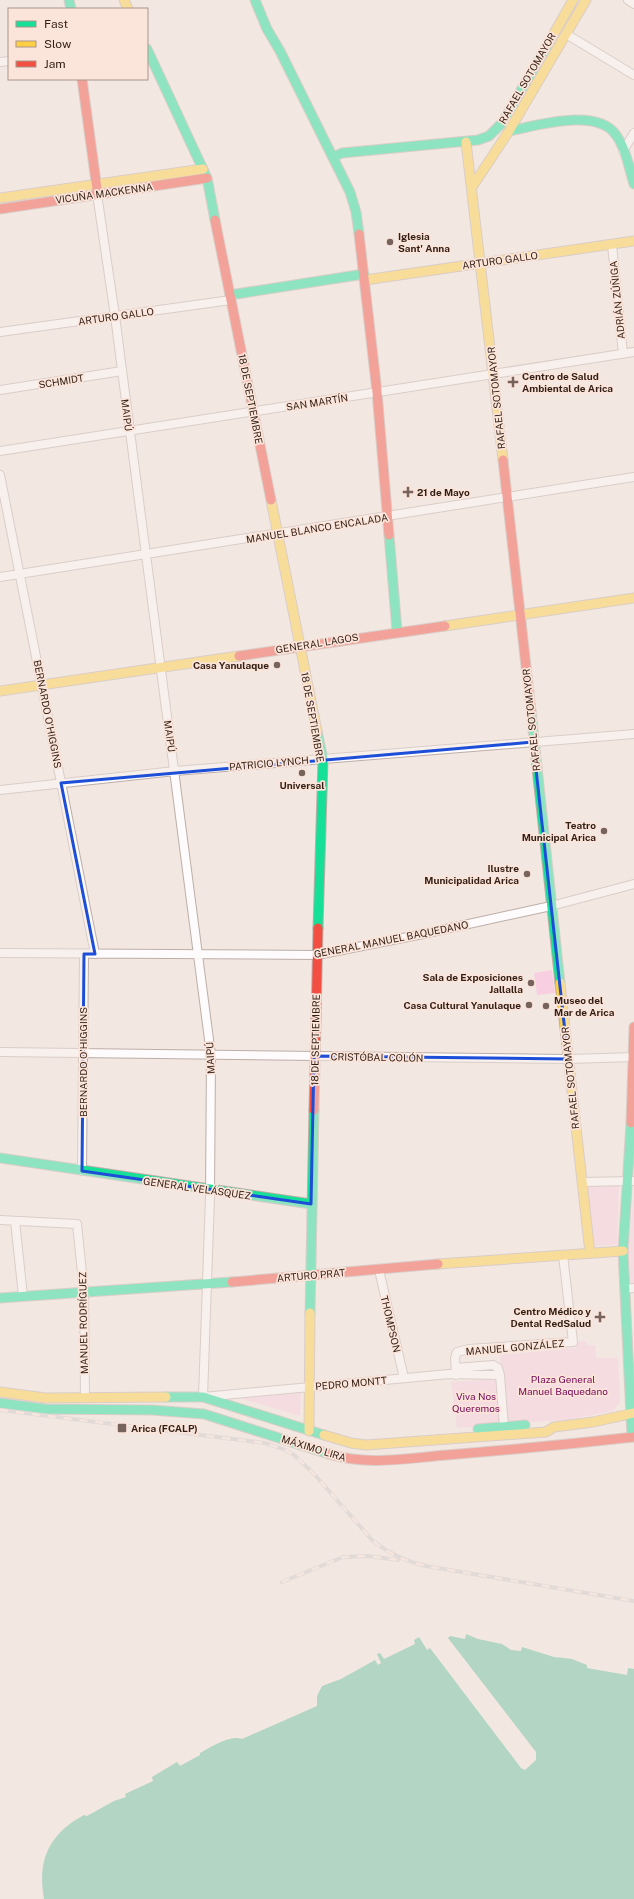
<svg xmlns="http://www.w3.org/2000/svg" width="634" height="1899" font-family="'Public Sans',sans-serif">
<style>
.green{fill:#f8cfe1}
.water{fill:#66be9d}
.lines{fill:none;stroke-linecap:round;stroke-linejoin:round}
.street-casing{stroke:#bdaea7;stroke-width:10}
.fast-casing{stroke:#bdaea7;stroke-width:11}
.slow-casing{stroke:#bdaea7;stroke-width:11}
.jam-casing{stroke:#bdaea7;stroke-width:11}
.street{stroke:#fdfbfb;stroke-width:8}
.fast{stroke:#16e098;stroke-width:9}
.slow{stroke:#ffcf43;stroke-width:9}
.jam{stroke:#f24e42;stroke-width:9}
.rail-casing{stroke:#cfcbc9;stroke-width:4}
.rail{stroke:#fbe4da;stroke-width:2.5;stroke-dasharray:8;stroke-linecap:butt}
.marked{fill:none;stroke:#1d4ed8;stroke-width:3;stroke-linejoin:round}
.poi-dot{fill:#76645c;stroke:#fbe4da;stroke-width:1.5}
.labels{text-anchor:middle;stroke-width:3.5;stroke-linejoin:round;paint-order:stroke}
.street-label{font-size:10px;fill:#321e14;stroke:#fbe4da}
.poi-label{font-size:10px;font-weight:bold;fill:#321e14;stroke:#fbe4da;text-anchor:end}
.park-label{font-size:10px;fill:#780757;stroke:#fbe4da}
</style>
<rect width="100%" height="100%" fill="#f3e7e2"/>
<path class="green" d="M552 970 555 993 537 995 534 973Z
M587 1183 619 1184 617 1245 591 1246Z
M634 1192V1285H630L628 1251Z
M579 1341H586L587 1345H595L596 1358H618L620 1402 613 1411 567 1420 514 1423 509 1421 506 1417 500 1355 575 1348Z
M496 1379 499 1422 497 1425 457 1428 451 1382Z
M301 1393 300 1416 236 1397Z"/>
<path class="water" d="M466 1634 478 1639 502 1644 511 1650 521 1651 522 1647 554 1657 572 1659 587 1665V1668L627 1675 628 1668 634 1669V1899H44C37 1860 49 1834 84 1815L87 1816 114 1801 126 1797 125 1794 153 1781 152 1777 177 1762 180 1766 200 1755V1753C211 1747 230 1734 242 1739L317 1706V1696L322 1686 341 1679 375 1660 378 1665 381 1663 377 1654 380 1653 384 1659 415 1644 414 1640 419 1637 427 1650 430 1648 521 1768 525 1770 536 1760V1752L448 1638 450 1636 465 1639Z"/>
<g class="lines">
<defs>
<path id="street" d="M628 0 634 4
M566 34 634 75
M0 62 9 61
M623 151 634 133
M97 194 115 316 211 1055 210 1197 203 1397 449 1374 500 1375 504 1427
M612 245 623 354
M0 332 231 300
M0 390 122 371
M0 451 634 352
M0 475 95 954
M0 577 634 477
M0 790 175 771 634 734
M0 953 317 955 423 934 551 906 634 884
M0 1052 568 1059 634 1057
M82 1171 84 954
M582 1182 634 1181
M0 1220 77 1224 84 1292 85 1398
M15 1221 23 1296
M379 1270 404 1378
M625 1289 634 1288
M456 1368 493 1365 498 1368 500 1375
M456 1375 455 1358 457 1352 469 1349 573 1342 563 1255"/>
<path id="fast" d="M69 0 71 9
M255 0 267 29 280 51 350 192 356 212 359 234
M147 49 207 178 215 220
M509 131C536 126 597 107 616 135 626 149 629 168 634 184
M333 157 342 153 478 140 489 136 502 123 548 44
M230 295 364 274
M389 535 397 631
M531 711 560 983
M317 731 323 759 318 928
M631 1123 623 1251 632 1437
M0 1158 311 1204
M0 1298 232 1282
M310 1313 314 1110
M166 1397H203L324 1435
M0 1403 45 1409 152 1410 204 1414 329 1454
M478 1429 525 1425"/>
<path id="slow" d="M124 0 128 9
M548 44 573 0
M466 142 503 460
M472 187 509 131 586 0
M0 198 203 169
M365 280 634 241
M271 500 317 731
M445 626 634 598
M0 691 239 656
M560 983 590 1253
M438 1264 623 1251
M0 1392 46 1398 166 1397
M309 1431 310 1313
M324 1435 351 1443 366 1445 546 1432 554 1427 593 1422 634 1413"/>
<path id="jam" d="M82 79 97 189
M0 209 207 178
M215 220 271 500
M359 234 377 392 389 535
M503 460 531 711
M239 656 445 626
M314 1110 318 928
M631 1123 634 1027
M232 1282 438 1264
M329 1454C367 1466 408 1458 447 1455 509 1450 572 1444 634 1437"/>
</defs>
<use href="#street" class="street-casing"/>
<use href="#fast" class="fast-casing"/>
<use href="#slow" class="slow-casing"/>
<use href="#jam" class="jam-casing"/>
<use href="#street" class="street"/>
<use href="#fast" class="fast"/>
<use href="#slow" class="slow"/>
<use href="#jam" class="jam"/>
<defs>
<path id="rail" d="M0 1410 265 1443 283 1449 294 1455 315 1475 372 1540C389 1554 405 1561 426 1566L634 1601
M282 1582 343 1557 368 1556 398 1560"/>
</defs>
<use href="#rail" class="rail-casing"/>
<use href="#rail" class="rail"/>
</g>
<path d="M0 0H634V1899H0ZM533 742 568 1059 314 1056 311 1204 82 1171 84 954H95L61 783Z" fill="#f3e7e2" fill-opacity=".55" fill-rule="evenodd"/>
<path class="marked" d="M533 742 568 1059 314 1056 311 1204 82 1171 84 954H95L61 783Z"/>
<g class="poi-dot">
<circle cx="390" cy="242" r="4"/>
<path d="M511 376h4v4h4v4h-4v4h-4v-4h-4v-4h4z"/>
<path d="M406 486h4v4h4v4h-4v4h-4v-4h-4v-4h4z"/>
<circle cx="277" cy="665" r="4"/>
<circle cx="302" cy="773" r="4"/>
<circle cx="604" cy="831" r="4"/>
<circle cx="527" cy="874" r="4"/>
<circle cx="531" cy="983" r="4"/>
<circle cx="529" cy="1005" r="4"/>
<circle cx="546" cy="1006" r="4"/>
<path d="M598 1311h4v4h4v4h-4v4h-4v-4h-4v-4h4z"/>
<rect x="117" y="1423" width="10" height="10" rx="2"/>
</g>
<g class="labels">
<g class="street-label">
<text transform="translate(527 78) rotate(-60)" y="4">RAFAEL SOTOMAYOR</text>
<text transform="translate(104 193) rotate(-8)" y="4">VICUÑA MACKENNA</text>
<text transform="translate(500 260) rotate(-8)" y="4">ARTURO GALLO</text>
<text transform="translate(617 300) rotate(-96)" y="4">ADRIÁN ZÚÑIGA</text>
<text transform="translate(116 316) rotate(-8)" y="4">ARTURO GALLO</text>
<text transform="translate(61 381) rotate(-9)" y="4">SCHMIDT</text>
<text transform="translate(496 398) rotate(-96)" y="4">RAFAEL SOTOMAYOR</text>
<text transform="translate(251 399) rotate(79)" y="4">18 DE SEPTIEMBRE</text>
<text transform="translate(317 402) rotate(-9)" y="4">SAN MARTÍN</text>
<text transform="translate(127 415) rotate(83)" y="4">MAIPÚ</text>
<text transform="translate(317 528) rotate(-9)" y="4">MANUEL BLANCO ENCALADA</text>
<text transform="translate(317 643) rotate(-9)" y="4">GENERAL LAGOS</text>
<text transform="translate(48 714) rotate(79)" y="4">BERNARDO O'HIGGINS</text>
<text transform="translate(313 717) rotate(80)" y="4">18 DE SEPTIEMBRE</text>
<text transform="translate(531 720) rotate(-96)" y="4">RAFAEL SOTOMAYOR</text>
<text transform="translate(170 736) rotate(82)" y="4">MAIPÚ</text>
<text transform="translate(269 763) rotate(-5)" y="4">PATRICIO LYNCH</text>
<text transform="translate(391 939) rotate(-11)" y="4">GENERAL MANUEL BAQUEDANO</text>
<text transform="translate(315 1040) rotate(-89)" y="4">18 DE SEPTIEMBRE</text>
<text transform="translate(377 1057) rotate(1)" y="4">CRISTÓBAL COLÓN</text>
<text transform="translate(210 1058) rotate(-93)" y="4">MAIPÚ</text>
<text transform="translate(83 1062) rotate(-90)" y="4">BERNARDO O'HIGGINS</text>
<text transform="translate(570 1078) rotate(-96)" y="4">RAFAEL SOTOMAYOR</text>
<text transform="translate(197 1188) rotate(8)" y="4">GENERAL VELÁSQUEZ</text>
<text transform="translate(311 1275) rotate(-5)" y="4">ARTURO PRAT</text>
<text transform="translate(83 1323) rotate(-91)" y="4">MANUEL RODRÍGUEZ</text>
<text transform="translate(391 1324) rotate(77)" y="4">THOMPSON</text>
<text transform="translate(515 1347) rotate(-5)" y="4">MANUEL GONZÁLEZ</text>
<text transform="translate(351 1383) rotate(-5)" y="4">PEDRO MONTT</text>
<text transform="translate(314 1448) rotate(17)" y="4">MÁXIMO LIRA</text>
</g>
<g class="poi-label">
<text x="398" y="240" text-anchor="start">Iglesia<tspan x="398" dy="12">Sant' Anna</tspan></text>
<text x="522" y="380" text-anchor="start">Centro de Salud<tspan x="522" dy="12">Ambiental de Arica</tspan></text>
<text x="417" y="496" text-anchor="start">21 de Mayo</text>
<text x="269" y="669">Casa Yanulaque</text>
<text x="302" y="789" text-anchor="middle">Universal</text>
<text x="596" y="829">Teatro<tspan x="596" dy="12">Municipal Arica</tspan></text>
<text x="519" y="872">Ilustre<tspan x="519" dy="12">Municipalidad Arica</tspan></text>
<text x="523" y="981">Sala de Exposiciones<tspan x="523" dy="12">Jallalla</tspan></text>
<text x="554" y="1004" text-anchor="start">Museo del<tspan x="554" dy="12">Mar de Arica</tspan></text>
<text x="521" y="1009">Casa Cultural Yanulaque</text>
<text x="591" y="1315">Centro Médico y<tspan x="591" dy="12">Dental RedSalud</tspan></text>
<text x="131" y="1432" text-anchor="start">Arica (FCALP)</text>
</g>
<g class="park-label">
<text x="563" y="1383">Plaza General<tspan x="563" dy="12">Manuel Baquedano</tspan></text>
<text x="476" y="1400">Viva Nos<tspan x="476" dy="12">Queremos</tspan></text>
</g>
</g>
<rect x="8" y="8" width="140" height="72" fill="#fbe4da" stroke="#ab958b"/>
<rect x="16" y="21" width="20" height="6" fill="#16e098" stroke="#ab958b"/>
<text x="44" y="28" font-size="12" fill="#321e14">Fast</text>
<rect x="16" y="41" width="20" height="6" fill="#ffcf43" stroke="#ab958b"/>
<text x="44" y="48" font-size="12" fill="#321e14">Slow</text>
<rect x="16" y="61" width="20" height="6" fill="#f24e42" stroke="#ab958b"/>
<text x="44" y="68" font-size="12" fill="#321e14">Jam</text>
</svg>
